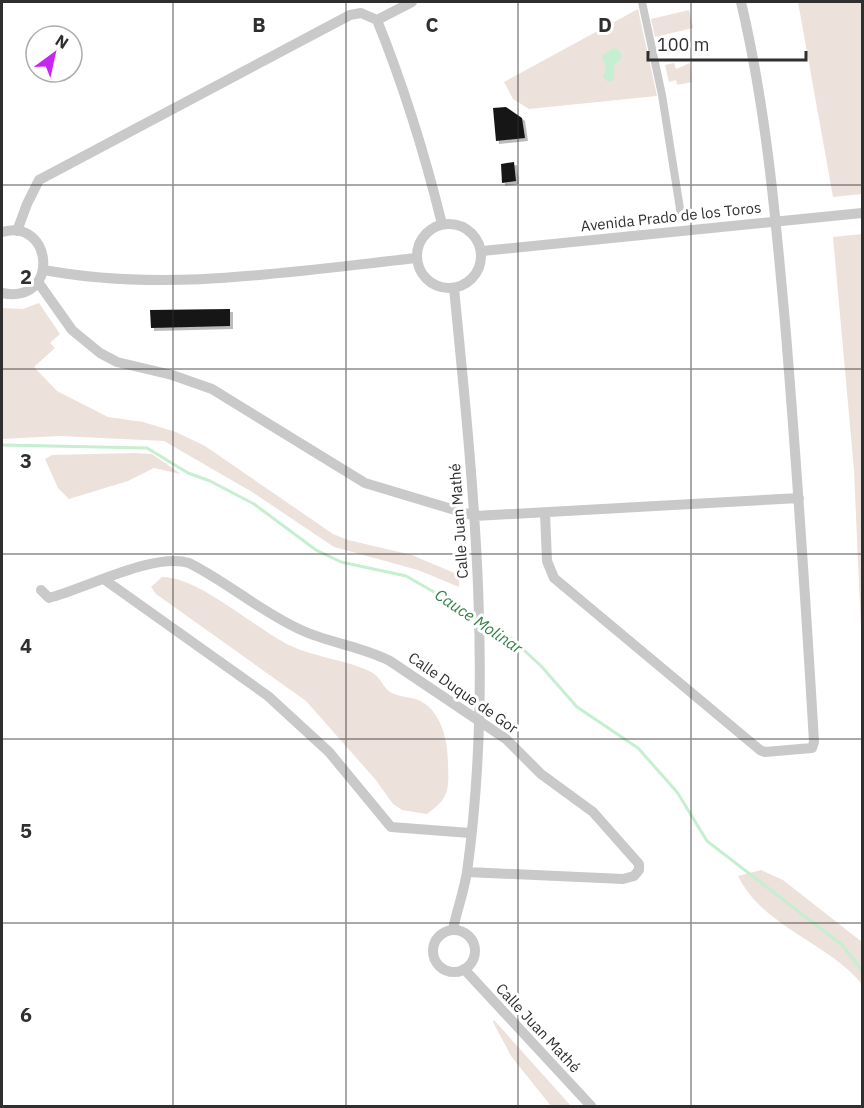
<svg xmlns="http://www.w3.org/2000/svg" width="864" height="1108" font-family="'IBM Plex Sans',sans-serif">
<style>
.green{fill:#ede1db}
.water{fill:#c6eed0}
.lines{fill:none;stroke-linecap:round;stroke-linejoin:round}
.stream{stroke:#c6eed0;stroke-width:3}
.building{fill:#161616;filter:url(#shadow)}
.pedestrian{stroke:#c9c9c9;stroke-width:8}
.minor{stroke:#c9c9c9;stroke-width:10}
.grid{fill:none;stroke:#2f2f2f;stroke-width:1.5;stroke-opacity:0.55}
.labels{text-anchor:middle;stroke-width:6;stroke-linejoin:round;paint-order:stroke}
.street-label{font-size:15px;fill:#2f2f2f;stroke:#fff}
.water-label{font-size:16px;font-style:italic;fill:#318246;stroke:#fff}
.grid-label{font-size:20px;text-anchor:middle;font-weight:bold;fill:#2f2f2f;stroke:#fff;stroke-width:6;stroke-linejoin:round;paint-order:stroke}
</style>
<defs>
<filter id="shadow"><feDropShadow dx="3" dy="3" stdDeviation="0" flood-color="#0004"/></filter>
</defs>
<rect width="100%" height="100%" fill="#fff"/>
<path class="green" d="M798 2H862V194L833 197Z
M638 9 657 96 529 109 513 99 504 82Z
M689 10 693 28 655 37 651 19Z
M674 63 676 69 690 63 692 82 677 85 676 80 669 82 665 65Z
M862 234V652L854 470 833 237Z
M39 303 60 334 50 343 55 348 34 367 57 391 108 417 143 422 176 432 205 446 333 534 348 540 412 555 459 575V587L418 570 334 547 252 492 164 441 60 436 2 439V308L23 309Z
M135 453 152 454 181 474 154 468 128 481 69 499 58 488 45 459 52 455Z
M162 577C199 577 253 627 289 645 316 658 348 660 371 672 380 676 382 686 390 692 396 696 408 697 416 699 441 708 448 740 448 764 449 791 449 798 427 814L402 810 393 804 375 779 306 701 156 594 151 587Z
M761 870 783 880 862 942V984C827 942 763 927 738 876Z
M494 1020 571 1106H551L511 1056 493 1022Z"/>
<path class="water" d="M613 48 619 50 622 57 614 66V80L608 82 603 77 606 68 602 56Z"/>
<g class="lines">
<path class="stream" d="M2 445 147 448 188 473 210 481 254 504 316 550 341 562 406 576 476 616
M482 619 511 638 541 666 577 707 638 748 677 792 707 841 842 945 862 970"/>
</g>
<path class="building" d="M506 107 522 118 525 138 496 141 493 108Z
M514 162 516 181 502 183 501 164Z
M230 309V326L151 328 150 310Z"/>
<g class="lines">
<path class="pedestrian" d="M642 2 662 95 681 215"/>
<path class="minor" d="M377 20 412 2
M417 256a32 32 0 1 1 64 0a32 32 0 1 1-64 0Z
M17 231 27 204 39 180 350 15 361 13 377 20C404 87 425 155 442 224
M2 232C53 217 61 305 2 293
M482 251 862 213
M44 270C167 293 293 271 417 258
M38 282 72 330 100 353 117 362 172 375 212 389 365 483 475 516 799 498
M545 513 547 561 554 578 760 750 765 752 812 748 814 742C806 606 797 470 786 334 776 221 767 112 741 2
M105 580 268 696 329 752 391 827 470 833
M41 590 49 598C87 588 154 552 189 563 227 582 260 611 299 629 328 643 361 646 390 661L506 739 541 774 593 812 639 864V870L634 876 623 879 467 872
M453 929C457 910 464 891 467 872 494 678 473 482 454 288
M433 951a21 21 0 1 1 42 0a21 21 0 1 1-42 0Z
M464 969 591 1106"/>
</g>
<path class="grid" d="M173 2V1106M346 2V1106M518 2V1106M691 2V1106M2 185H862M2 369H862M2 554H862M2 739H862M2 923H862"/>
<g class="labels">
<g class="street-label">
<text transform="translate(671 217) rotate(-6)" y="5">Avenida Prado de los Toros</text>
<text transform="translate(459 521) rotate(-94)" y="5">Calle Juan Mathé</text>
<text transform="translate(463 693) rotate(35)" y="5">Calle Duque de Gor</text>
<text transform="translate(538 1028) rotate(47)" y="5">Calle Juan Mathé</text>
</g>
<g class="water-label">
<text transform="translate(479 621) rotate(34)" y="6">Cauce Molinar</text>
</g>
</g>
<g class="grid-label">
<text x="259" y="32">B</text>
<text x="432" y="32">C</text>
<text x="605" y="32">D</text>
<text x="26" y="284">2</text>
<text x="26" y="468">3</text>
<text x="26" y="653">4</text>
<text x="26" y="838">5</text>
<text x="26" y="1022">6</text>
</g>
<rect width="864" height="1108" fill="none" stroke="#2f2f2f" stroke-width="6"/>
<g transform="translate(54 54) rotate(33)"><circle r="28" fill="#ffffff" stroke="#acacac" stroke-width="1.5"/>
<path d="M0-4.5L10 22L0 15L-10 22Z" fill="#c725f1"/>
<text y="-9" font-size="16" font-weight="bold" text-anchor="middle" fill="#2f2f2f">N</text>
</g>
<path d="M648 51v9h158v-9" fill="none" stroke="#2f2f2f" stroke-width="3"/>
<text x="657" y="51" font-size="18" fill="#2f2f2f" stroke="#ffffff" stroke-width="4.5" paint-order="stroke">100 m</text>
</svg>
